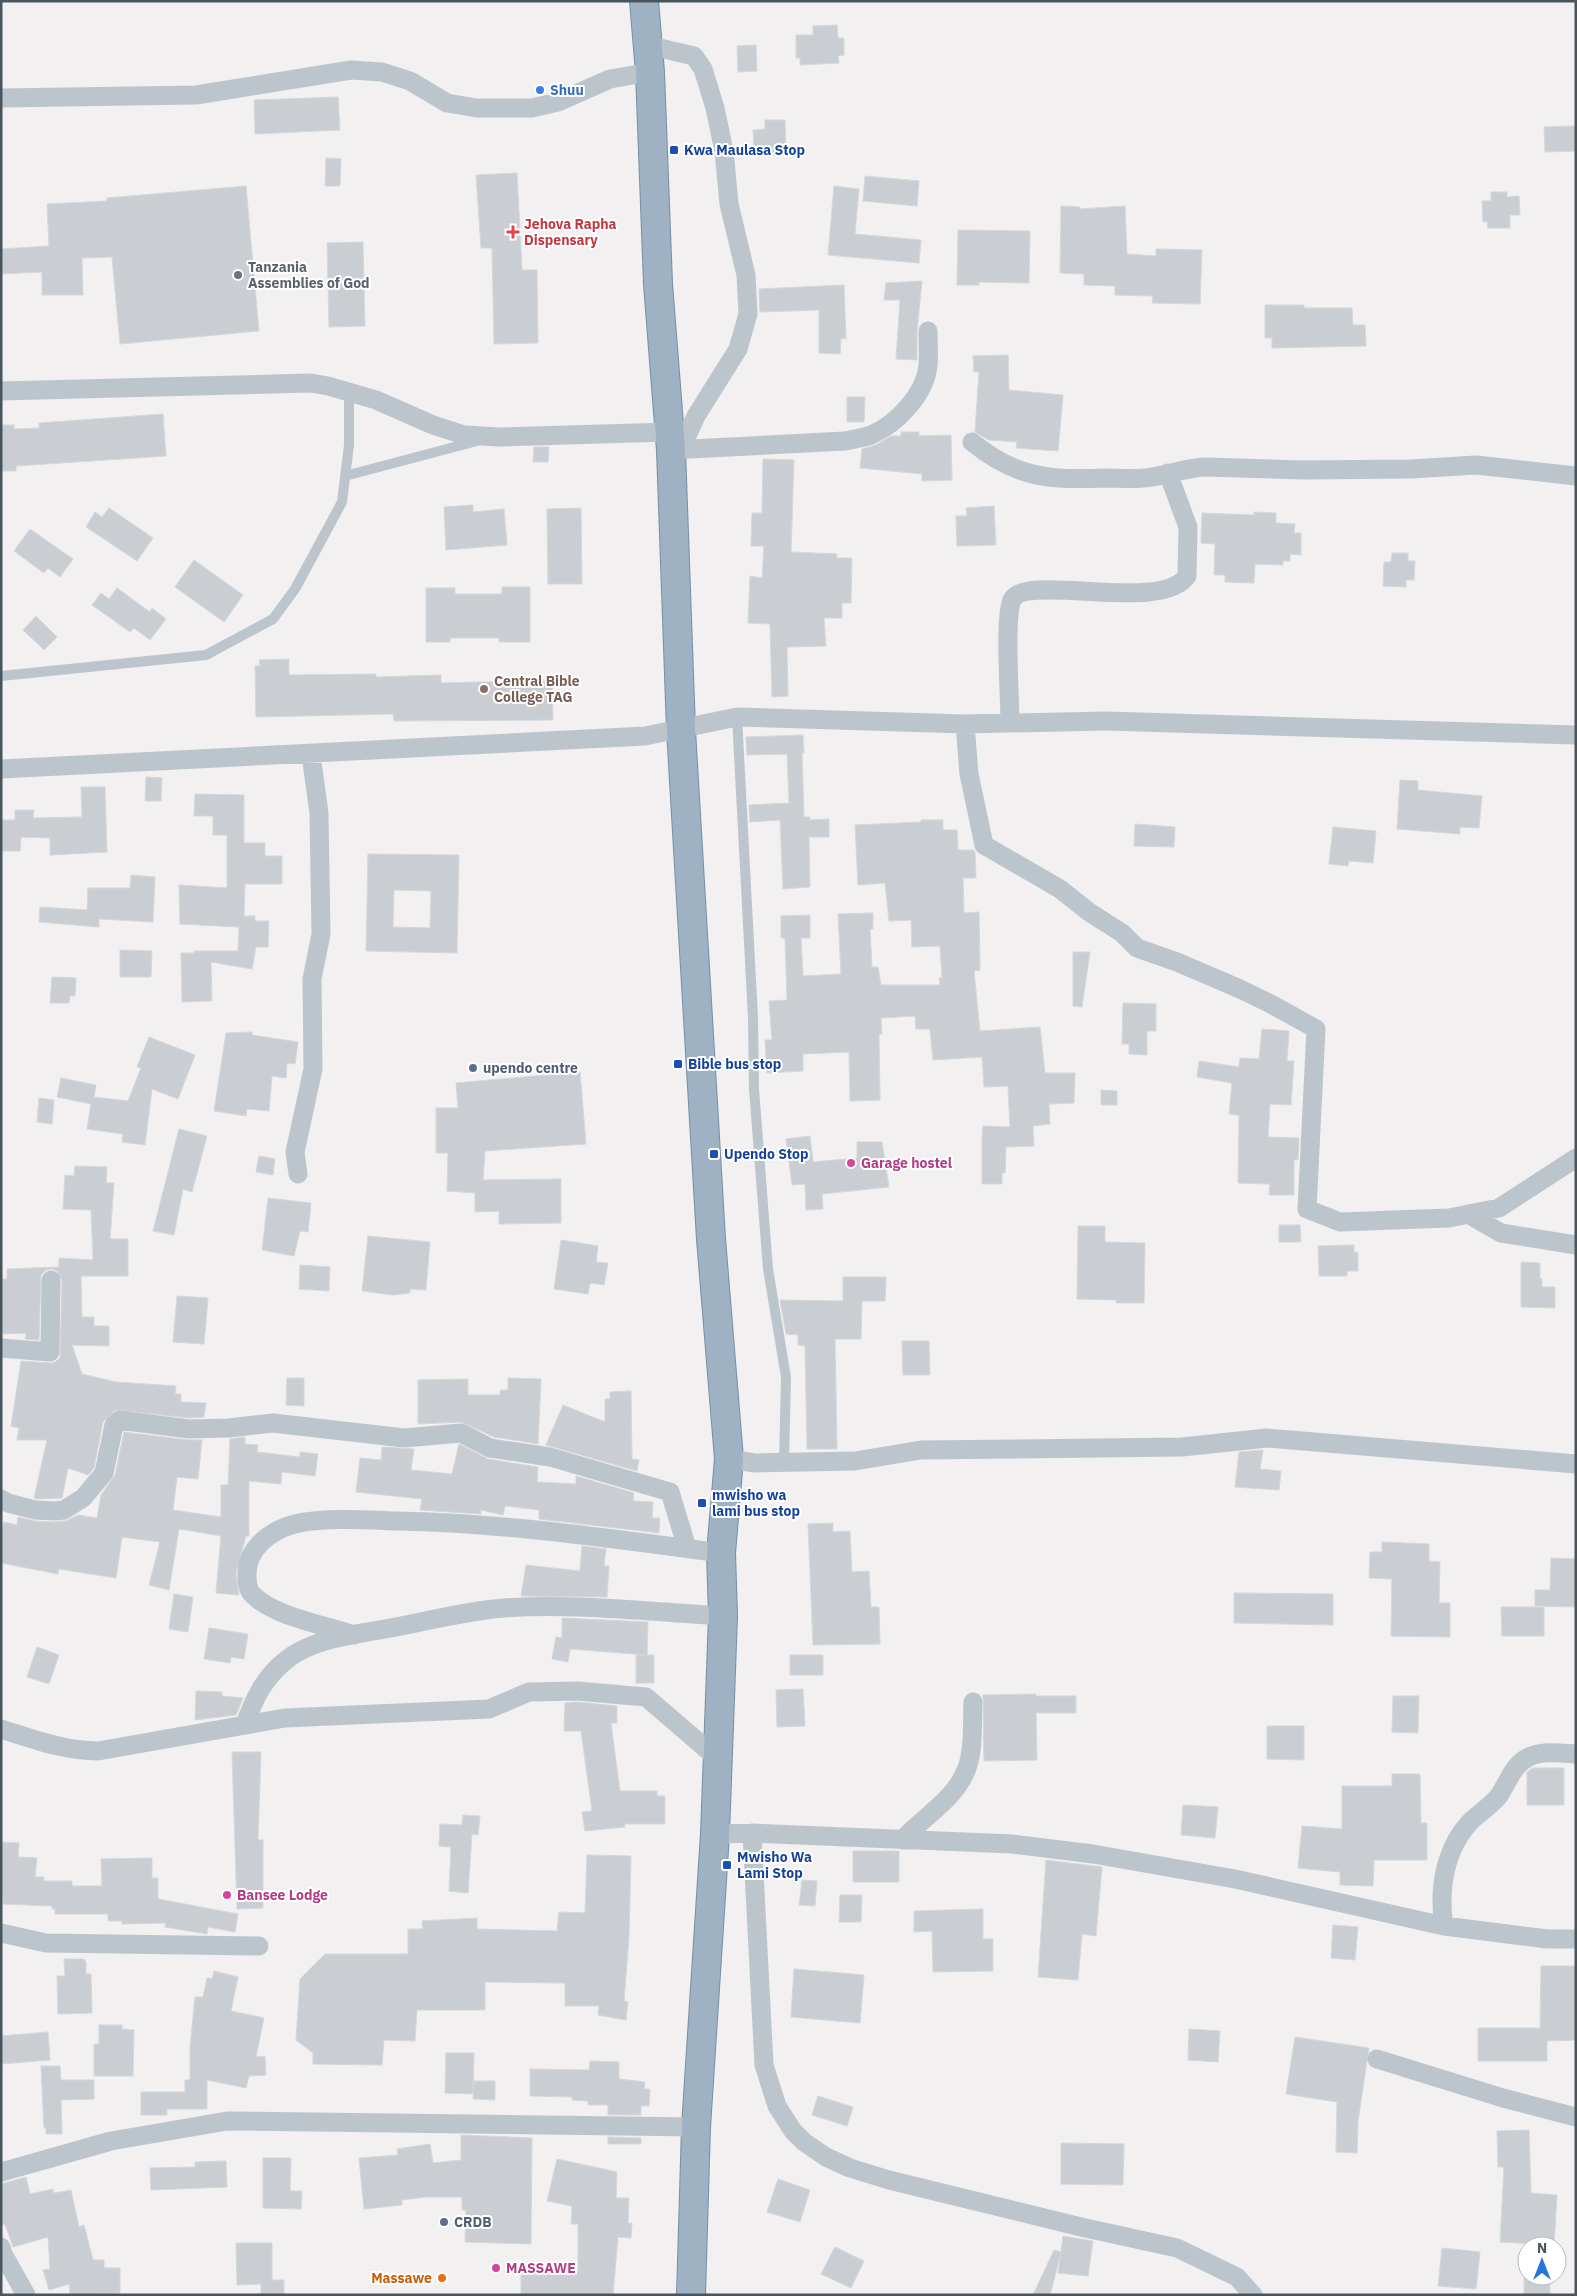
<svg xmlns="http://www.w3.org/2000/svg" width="1577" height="2296" font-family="'IBM Plex Sans',sans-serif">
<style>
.building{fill:#cacdd2;stroke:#d4d7db;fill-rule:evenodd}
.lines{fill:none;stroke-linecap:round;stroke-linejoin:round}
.trunk-casing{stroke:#768fa7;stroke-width:30}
.service{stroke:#bdc5cc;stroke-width:10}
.minor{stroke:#bdc5cc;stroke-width:19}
.trunk{stroke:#9eb2c4;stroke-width:28}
.shop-dot{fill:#3f7fe0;stroke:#fff;stroke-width:2}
.transit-dot{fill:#1a4fb4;stroke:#fff;stroke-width:2}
.health-dot{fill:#e0444e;stroke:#fff;stroke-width:2}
.worship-dot{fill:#6b7280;stroke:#fff;stroke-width:2}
.education-dot{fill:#8d6e63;stroke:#fff;stroke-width:2}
.service-dot{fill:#5c6f8a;stroke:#fff;stroke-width:2}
.hotel-dot{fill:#d1479c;stroke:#fff;stroke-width:2}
.food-dot{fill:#e8710a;stroke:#fff;stroke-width:2}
.labels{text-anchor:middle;stroke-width:4;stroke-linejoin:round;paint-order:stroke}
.shop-label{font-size:14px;font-weight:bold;fill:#366cbe;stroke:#fff;text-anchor:start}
.transit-label{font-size:14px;font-weight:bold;fill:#164399;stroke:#fff;text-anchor:start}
.health-label{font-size:14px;font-weight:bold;fill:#be3a42;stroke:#fff;text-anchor:start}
.worship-label{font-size:14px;font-weight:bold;fill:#5b616d;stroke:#fff;text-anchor:start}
.education-label{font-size:14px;font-weight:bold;fill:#785e54;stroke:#fff;text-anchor:start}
.service-label{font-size:14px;font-weight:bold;fill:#4e5e75;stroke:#fff;text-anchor:start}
.hotel-label{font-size:14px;font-weight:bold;fill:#b23c85;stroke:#fff;text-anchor:start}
.food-label{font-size:14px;font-weight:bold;fill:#c56008;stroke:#fff;text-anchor:end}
</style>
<rect width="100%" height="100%" fill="#f2f0f0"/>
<path class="building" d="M837 25 838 38H844V55L838 56 839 63 800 65V58H796V35H813V26Z
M756 45 757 71 738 72 737 46Z
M338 97 340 130 255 134 254 100Z
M765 120H785L786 155 767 156V151H754L753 130 765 129Z
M1576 126V151L1545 152 1544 127Z
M326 158 341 159 340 186H325Z
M517 173 522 270H537L538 343 494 344 492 248H481L476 175Z
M865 176 919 181 917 206 863 201Z
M246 186 259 331 120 344 112 257 82 258 83 295H42V272L1 274V249L49 246 47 204 107 201V198Z
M834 186 859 189 855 234 921 240 919 263 828 255Z
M1491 192H1507V197L1519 196 1520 215H1510V228H1488L1487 221 1483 222 1482 201H1491Z
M1061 206 1080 207V209L1125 206 1127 254 1156 256V249L1202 250 1200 304 1152 303 1153 296 1115 295V286L1084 285V274L1060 273Z
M958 230 1030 231 1029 283 979 282V285H957Z
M363 242 365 326 329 327 327 243Z
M922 281 917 331V360L896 359 900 300H884L886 283Z
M844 285 846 339 841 338 840 354 819 353V310L760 312 759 289Z
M1265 305H1304V308H1352L1353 325H1365L1366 346 1272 348V338H1265Z
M1008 355 1009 390 1063 395 1058 451 1016 448 1017 442 989 440 975 432 979 372H974L973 356Z
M847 397H865L864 422H847Z
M163 414 166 456 16 466V471H1V425H14V429L39 428V423Z
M901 432H919V436L951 435 952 480 922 481V474L860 468 862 449 876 445 891 436H901Z
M534 447H549L548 462H533Z
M763 459 794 460 791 552 837 554 836 558H852L851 603H842V618H824L826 646 787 647 788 696 772 697 770 624 748 623 750 576 762 578 764 546H751L752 513H762Z
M473 505V512L504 509 507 545 446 550 444 507Z
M994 506 996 545 957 546 956 516H967L966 508Z
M109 508 153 538 137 561 86 527 95 512 102 517Z
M581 508 582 584H548L547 509Z
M1254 512 1276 513V523L1295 524 1294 533H1301V555L1290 554V561H1283V565L1255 564 1254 583 1225 582V575H1214L1215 544 1201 543 1202 513 1254 515Z
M30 529 73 559 60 577 48 568 44 573 14 551Z
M1392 553H1408V561H1415L1414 580H1406V587L1383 586 1384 562H1391Z
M194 560 243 595 224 622 175 587Z
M502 587H530V642H499V638H450V642H426V588H455V594H502Z
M117 588 150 612 152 608 166 619 150 640 134 628 130 632 92 605 101 593 109 599Z
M36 616 57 637 44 650 23 630Z
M289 659V675L376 674V677L441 675V683L552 680 553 720 394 721 393 714 256 717 255 666H260L259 660Z
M803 735 804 753H802L804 817H810V820L829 819V837H809L810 887 783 889 780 820 750 822 749 805 789 803 787 754 747 755 746 737Z
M146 777 162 778 161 801H145Z
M1400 780 1418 781V790L1482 796 1479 828 1460 827V834L1397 829Z
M81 787H105L107 852 50 855V838L21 837 20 851H1V820H15V810H34L33 818 82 817Z
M195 794 244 795V843H265V856H282V884H245L244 916H255V921H269L268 947H256L252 969 211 962 212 1001 182 1002 181 953H194V951H238L239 927 180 924 179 885 227 888V835H213V816H194Z
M921 820H943V830H957L958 850H974L975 852 976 878H963L964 913 979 912 980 970 974 971 980 1031 1040 1027 1045 1073H1075L1074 1103 1049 1104 1050 1124 1033 1126 1034 1146 1006 1147 1005 1173H1002V1184H982V1139L983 1126 1010 1127 1008 1086 984 1087 982 1057 933 1060 930 1029H916L915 1016 881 1018 882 1034H879L880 1100 850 1101 849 1052 803 1054V1071L767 1073 765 1040H772L769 1001 787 1000 785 938H781V916L810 915V938H801L803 976 841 974 838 914 873 913V929H870L872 967H878L881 985H940L939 978H942L940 946 912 947 911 920 889 921 885 883 858 885 855 825 921 822Z
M1135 824 1175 827 1174 847 1134 846Z
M1333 827 1376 831 1373 863 1349 861 1348 866 1329 864Z
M368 854 459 855 457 953 366 951ZM394 890 431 891 430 928 393 927Z
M131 875 155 877 153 922 99 919V927L39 922 40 907 87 910 88 888H130Z
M120 950 152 951 151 977H120Z
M1073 952H1090L1082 1007 1073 1006Z
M52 977 76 978 75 996H70L69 1003H50Z
M1123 1003 1156 1004V1031H1147V1055L1129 1054V1044H1122Z
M1262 1029 1289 1031 1287 1061H1294L1291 1105 1270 1104 1268 1137 1299 1138 1298 1160H1294V1195H1269L1270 1184 1238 1183 1239 1115 1229 1114 1232 1083 1197 1077 1199 1061 1239 1067 1240 1058 1259 1059Z
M252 1032V1035L298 1042 295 1064 287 1063 286 1078 272 1076 269 1111 247 1109 246 1116 214 1111 226 1033Z
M149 1037 195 1055 178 1099 152 1089 145 1145 122 1142 123 1134 87 1129 91 1104 57 1097 61 1078 96 1085 94 1097 128 1101 141 1068 137 1067Z
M580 1072 586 1144 485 1151 483 1180 561 1179V1223L499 1224V1211L475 1212V1193L447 1191 448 1153H436V1108H458L456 1083Z
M1101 1090 1117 1091V1105H1101Z
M39 1098 54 1100 52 1124 37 1122Z
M179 1129 207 1136 192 1192 183 1189 174 1235 153 1231Z
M810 1136 813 1162 857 1158V1142H882L889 1187 822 1194 823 1209 806 1210 805 1184 792 1185 786 1139Z
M259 1156 275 1159 273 1175 256 1172Z
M75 1166 107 1167 106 1183H114L110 1239H128V1276H81L82 1317H94V1326H109V1346L72 1345 82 1374 116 1382 176 1386 175 1394H181V1402L206 1403 204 1417 190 1418 115 1410 103 1422 94 1468 88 1475 68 1468 62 1498 37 1499 34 1498 47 1440H17L19 1428 11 1426 21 1361 50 1363 55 1362 60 1358 62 1280 57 1271 52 1269 46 1270 41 1275 39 1340 25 1339 26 1333 2 1334V1279H7V1269L59 1267V1258L93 1260 91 1210 63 1209 65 1175 74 1176Z
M268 1198 311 1203 308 1232 300 1231 294 1256 262 1250Z
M1279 1225H1300L1301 1242H1279Z
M1078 1226H1105V1242L1145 1243 1144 1303H1116V1300L1077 1299Z
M368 1236 430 1242 426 1290 410 1289V1293L393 1295 362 1291Z
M561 1240 598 1246 596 1262 608 1263 604 1285 590 1283 588 1294 554 1289Z
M1354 1245V1252H1358V1271H1347V1276H1319L1318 1246Z
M1521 1262 1540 1263V1279H1542V1287H1555V1308L1521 1307Z
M300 1265 330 1267 329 1291 299 1289Z
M843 1277H886L885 1301H862L861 1339H835L837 1449H807L805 1346 798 1345V1335L786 1334 780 1300 843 1301Z
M177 1296 208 1298 204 1344 173 1342Z
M902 1341H929L930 1375H903Z
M287 1378H304V1406L286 1405Z
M508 1378 541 1379 538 1444 494 1437 461 1422 418 1424V1380L468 1379V1395H500V1390H508Z
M631 1391 632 1459 639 1460 637 1471 546 1445 563 1405 605 1422V1399H610V1392Z
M124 1432 188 1440H202L198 1479 177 1477 173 1510 221 1517V1485H228L230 1439 245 1437V1444L258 1445 257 1452 300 1457V1452L318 1454 315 1476 282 1472 281 1484 249 1481V1536H246L236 1573 239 1595 216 1593 221 1536 179 1529 169 1590 149 1585 160 1542 122 1537 116 1578 59 1569 58 1574 1 1563V1532L4 1522 17 1525 18 1517 34 1521 54 1522 66 1521 78 1515 97 1518 101 1495 115 1475Z
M459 1444 488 1459 538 1467 537 1482 576 1484V1476L634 1493 633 1501 653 1502 652 1518H660L659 1533 539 1519V1510L505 1506 503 1515 481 1510V1514L420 1510 422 1499 356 1492 360 1458 381 1460 382 1447 414 1449 411 1470 452 1474Z
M1263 1450 1260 1469 1281 1471 1279 1490 1235 1487 1239 1452Z
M833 1523V1532L850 1531 852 1572 869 1571 871 1607H879L880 1644 813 1645 808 1524Z
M1382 1542 1429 1544V1561L1440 1562 1439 1603H1450V1637L1391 1636 1392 1579 1369 1578 1370 1552H1382Z
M582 1546 606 1549 604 1566H609L607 1597 521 1596 526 1565 580 1571Z
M1551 1558 1576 1559V1607L1535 1606V1590H1550Z
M1234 1593 1333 1594V1625L1234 1623Z
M174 1594 193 1597 188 1632 169 1629Z
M1501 1607H1544V1636H1502Z
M562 1618 648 1622 647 1655 570 1649 568 1662 552 1659 556 1637 562 1638Z
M209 1628 248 1634 244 1659 231 1657 230 1663 204 1659Z
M37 1647 59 1655 49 1684 27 1677Z
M636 1655H654V1683H636Z
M790 1655H823V1675H790Z
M803 1689 805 1726 777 1727 776 1690Z
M196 1691 222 1692V1696L243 1698 236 1715 195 1720Z
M1036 1694V1696H1076V1713H1036L1037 1760 984 1761 983 1695Z
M1393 1696H1419L1418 1733 1392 1732Z
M577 1702 617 1706V1723H611L620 1791H657V1796H665V1824H624L625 1827 585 1831 582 1812 592 1811 581 1731H564L565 1703Z
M1267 1726H1304V1760L1267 1759Z
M232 1752H261L258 1840H263V1908L237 1909Z
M1533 1768H1564V1805H1527V1772Z
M1392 1774H1420L1421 1823H1427V1860H1374L1373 1886 1340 1885V1872L1298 1868 1302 1826 1342 1829V1786H1392Z
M1183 1805 1218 1807 1215 1838 1181 1835Z
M463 1815 480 1816 478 1835 472 1834 468 1893 449 1891 451 1847 439 1846 440 1824 462 1825Z
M1 1842 19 1843 18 1857 37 1858 35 1877H44V1881H72V1886H102L101 1859 152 1858V1878H158V1899L238 1914 235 1932 208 1927 207 1934 165 1927 166 1923 122 1924V1921H108V1914H55V1909H52V1906L3 1904Z
M853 1851H899V1882H853Z
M587 1855 631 1856 629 1936 624 2001 628 2002 626 2020 598 2015 599 2006H565V1983L485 1982V2010H417L415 2041 384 2040 382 2065 313 2064V2053L296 2040 300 1979 325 1954H408V1929H423L422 1921 477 1918V1929L557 1931 559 1912 585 1913Z
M1046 1860 1102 1867 1096 1936 1082 1934 1078 1980 1038 1977Z
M802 1880 817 1881 815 1906 799 1905Z
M840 1895H862L861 1922H839Z
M983 1909V1939H993V1971L933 1972 932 1931 914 1932V1911Z
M1333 1925 1358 1927 1355 1960 1331 1958Z
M64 1959H84L86 1962V1974H91L92 2013 58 2014 57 1976H65Z
M1541 1966H1576V2040L1547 2041V2061H1478V2028H1540Z
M794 1969 864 1975 860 2023 791 2017Z
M214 1971 238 1977 231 2011 264 2018 256 2057 265 2056 266 2075 249 2076 246 2088 207 2080V2109H167V2115H141V2092H185V2080H190V2047L195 1997H203L207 1978 212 1979Z
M99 2025H122V2029L134 2030 133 2076H94V2044H99Z
M1189 2029 1220 2031 1218 2062 1188 2060Z
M48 2032 50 2060 1 2064V2036Z
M1295 2037 1369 2048 1358 2121 1357 2153 1336 2152 1337 2102 1286 2094Z
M446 2053H474L473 2094 445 2093Z
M590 2061 619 2062V2079L645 2082 644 2089H650L649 2106H641V2115H608V2105H588V2101L572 2100V2097L530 2096V2069L589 2070Z
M41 2066H60L61 2080H94V2099L61 2100 62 2134H46V2128H44Z
M474 2081H495V2100L473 2099Z
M818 2096 853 2107 847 2126 812 2115Z
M1529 2130 1531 2193 1557 2195 1554 2245 1500 2242 1504 2167H1498L1497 2131Z
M461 2135 532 2138 531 2244 465 2242 466 2210H462V2197H426L402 2200V2205L364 2209 359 2158 398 2155 397 2149 430 2144 433 2163 461 2160Z
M608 2137 641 2138V2144H608Z
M1061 2143 1124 2144 1123 2185 1061 2184Z
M263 2158H291L290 2191H302L301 2209 263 2208Z
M557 2159 617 2172 616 2198H629L628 2223H632L631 2238 618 2237 613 2295H521V2274L574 2275 575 2271H578V2224H571L572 2206 547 2201Z
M226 2161 227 2187 151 2190 150 2168 195 2167V2162Z
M26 2177 30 2194 53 2189 54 2193 71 2190 79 2227 84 2225 93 2260H104V2268H120V2293L70 2295 69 2284 49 2290 43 2270 50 2269 48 2237 13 2247 5 2224 1 2225V2184Z
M778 2179 810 2190 800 2222 767 2212Z
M1063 2236 1093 2241 1088 2276 1058 2273 1061 2253 1050 2295H1033L1054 2250 1061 2252Z
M236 2243H272V2280H284V2295H261V2284L237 2285Z
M835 2247 864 2261 851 2288 821 2274Z
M1442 2248 1480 2252 1476 2289 1438 2286Z
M1524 2278H1550V2295H1524Z"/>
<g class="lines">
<defs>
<path id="trunk" d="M644 1 650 72 658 284 671 450 681 730 711 1239 729 1459 721 1553 723 1616 715 1834 696 2127 691 2295"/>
</defs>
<use href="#trunk" class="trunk-casing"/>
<path class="service" d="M345 476 477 441
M1 676 206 655 273 619 295 589 342 502 349 445V391
M737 717 753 1018 754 1089 768 1269 786 1377 784 1462"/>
<path class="minor" d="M647 45 694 56 703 69 715 108 724 151 729 204 746 275 748 314 738 349 696 416 681 449
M1 98 196 95 351 70 382 72 410 81 447 103 477 108H532L558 102 610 79 650 72
M1 391 311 383 328 386 376 400 433 425 464 435 499 437 669 432
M972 442C1017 479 1050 480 1106 478 1121 478 1137 480 1152 477 1170 474 1187 468 1205 467L1303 470 1411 469 1476 465 1576 476
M671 450 845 441C853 439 863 438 871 435 897 424 925 394 928 366 929 354 928 342 928 331
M1010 722C1010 698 1004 618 1012 600 1025 572 1161 614 1187 576L1188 527 1168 473
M965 724 969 774 984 845 1060 889 1089 912 1122 933 1137 948 1177 962 1240 989 1271 1004 1316 1029 1307 1209 1340 1222 1449 1218 1499 1208 1576 1158
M1 769 645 736 737 717 965 724 1106 721 1576 735
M298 1174 295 1152 313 1069 312 979 321 934 319 813 311 755
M1468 1214 1501 1233 1576 1245
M1 1348 50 1352 51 1280
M729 1459 755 1463 855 1461 921 1450 1182 1447 1267 1438 1576 1464
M1 1499 8 1503 35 1510 55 1511 64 1510 83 1498 104 1473 114 1425 119 1420 189 1429 229 1428 273 1423 404 1438 461 1433 490 1448 550 1457 670 1492 687 1548
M354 1635C325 1625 275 1617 253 1595 247 1590 247 1581 247 1574 247 1548 271 1530 295 1524 323 1517 367 1520 397 1521 505 1523 614 1539 721 1553
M245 1724C254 1699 264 1678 285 1661 311 1639 353 1635 385 1629 425 1622 464 1611 504 1608 574 1603 652 1612 723 1616
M1 1729C33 1739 64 1751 98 1751L285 1718 489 1709 529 1692 577 1691 646 1697 718 1759
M752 1833 764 2065 777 2106 793 2131 804 2142 826 2157 850 2168 889 2180 1081 2227 1177 2248 1237 2277 1253 2295
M715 1834 752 1833 1012 1844 1093 1854 1235 1879 1444 1926 1547 1939H1576
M902 1840C923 1817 956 1799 967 1768 974 1748 972 1723 973 1702
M1444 1926C1438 1889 1445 1847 1472 1820 1481 1812 1490 1806 1498 1797 1507 1785 1512 1766 1527 1758 1541 1750 1560 1753 1576 1754
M1 1933 46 1943 259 1946
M1377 2059 1503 2098 1576 2117
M1 2172 111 2141 227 2121 696 2127
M1 2247 3 2254 26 2295"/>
<use href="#trunk" class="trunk"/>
</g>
<circle class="shop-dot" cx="540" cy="90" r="5"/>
<g class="transit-dot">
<rect x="669" y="145" width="10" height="10" rx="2.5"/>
<rect x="673" y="1059" width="10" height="10" rx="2.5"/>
<rect x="709" y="1149" width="10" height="10" rx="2.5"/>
<rect x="697" y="1498" width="10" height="10" rx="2.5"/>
<rect x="722" y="1860" width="10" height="10" rx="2.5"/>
</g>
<path class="health-dot" d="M510.5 224.5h5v5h5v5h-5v5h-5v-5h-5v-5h5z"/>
<circle class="worship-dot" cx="238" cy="275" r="5"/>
<circle class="education-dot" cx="484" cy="689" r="5"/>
<g class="service-dot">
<circle cx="473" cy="1068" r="5"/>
<circle cx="444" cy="2222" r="5"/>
</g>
<g class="hotel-dot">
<circle cx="851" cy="1163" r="5"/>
<circle cx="227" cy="1895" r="5"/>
<circle cx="496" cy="2268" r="5"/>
</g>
<circle class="food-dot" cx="442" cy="2278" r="5"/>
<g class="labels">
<g class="shop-label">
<text x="550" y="95">Shuu</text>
</g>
<g class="transit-label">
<text x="684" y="155">Kwa Maulasa Stop</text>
<text x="688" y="1069">Bible bus stop</text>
<text x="724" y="1159">Upendo Stop</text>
<text x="712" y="1500">mwisho wa<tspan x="712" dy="16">lami bus stop</tspan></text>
<text x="737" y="1862">Mwisho Wa<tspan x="737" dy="16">Lami Stop</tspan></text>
</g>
<g class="health-label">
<text x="524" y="229">Jehova Rapha<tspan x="524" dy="16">Dispensary</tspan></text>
</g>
<g class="worship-label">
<text x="248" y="272">Tanzania<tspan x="248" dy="16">Assemblies of God</tspan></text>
</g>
<g class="education-label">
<text x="494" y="686">Central Bible<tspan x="494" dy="16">College TAG</tspan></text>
</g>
<g class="service-label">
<text x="483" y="1073">upendo centre</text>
<text x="454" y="2227">CRDB</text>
</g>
<g class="hotel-label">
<text x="861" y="1168">Garage hostel</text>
<text x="237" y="1900">Bansee Lodge</text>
<text x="506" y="2273">MASSAWE</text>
</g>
<g class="food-label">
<text x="432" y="2283">Massawe</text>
</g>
</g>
<rect width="1577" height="2296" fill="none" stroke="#49545c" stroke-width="5"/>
<g transform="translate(1542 2261)"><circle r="24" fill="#ffffff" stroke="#b6bbbe"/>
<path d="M0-4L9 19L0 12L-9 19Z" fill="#2578d8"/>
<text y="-8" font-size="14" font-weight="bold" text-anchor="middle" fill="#49545c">N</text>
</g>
</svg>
